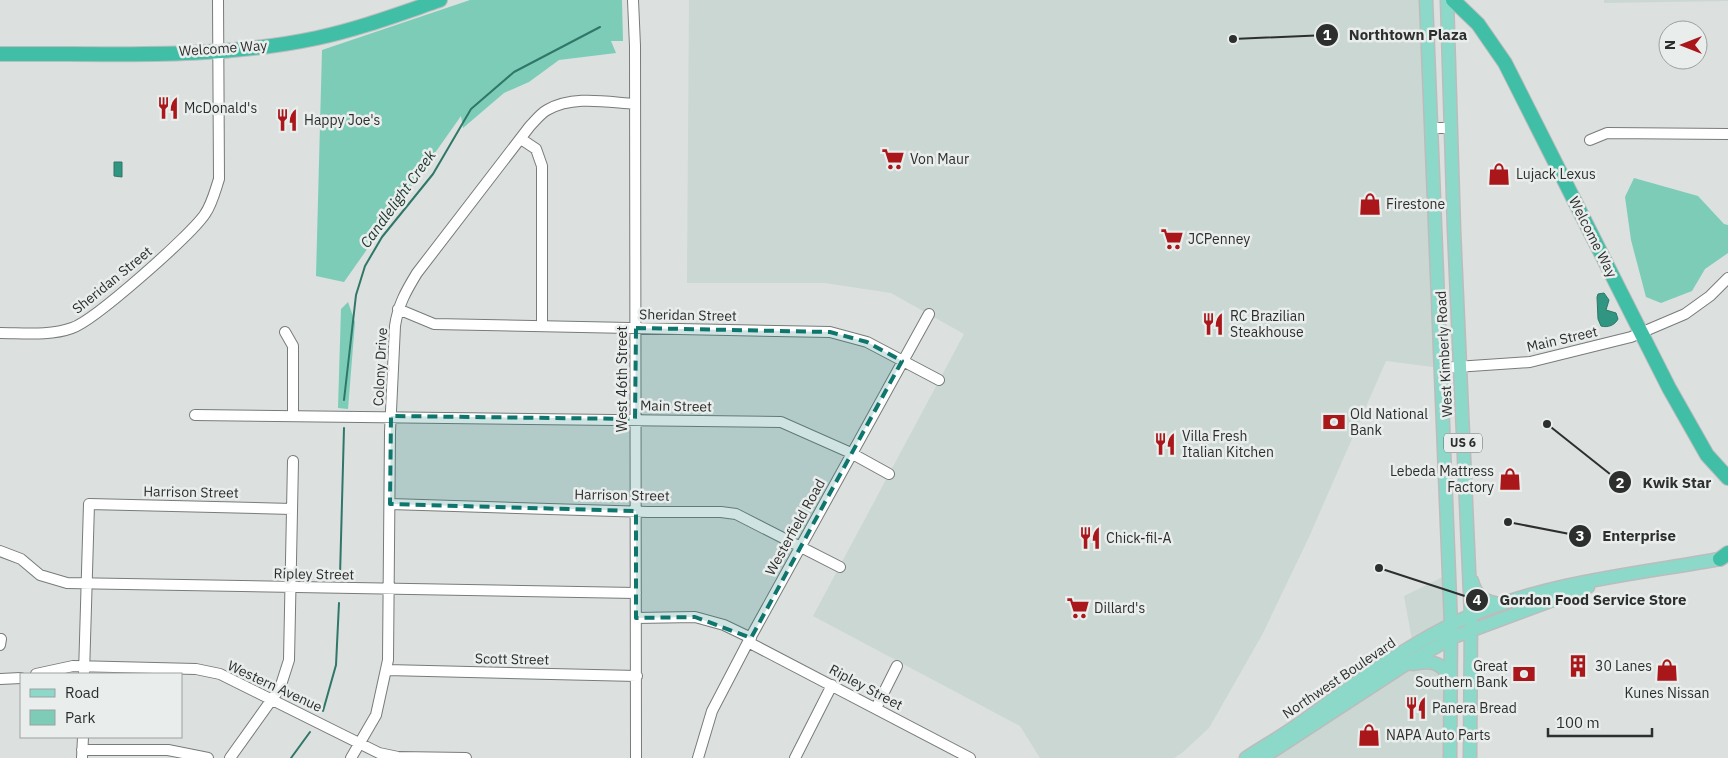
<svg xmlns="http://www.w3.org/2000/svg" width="1728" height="758" font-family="'IBM Plex Sans',sans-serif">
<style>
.built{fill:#cad7d3}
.green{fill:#7cccb8}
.water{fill:#309681;stroke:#2f7768}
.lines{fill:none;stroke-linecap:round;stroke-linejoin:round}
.stream{stroke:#2f7768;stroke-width:2}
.minor-casing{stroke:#777b7a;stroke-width:12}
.major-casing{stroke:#bcbcbc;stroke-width:15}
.highway-casing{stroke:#bcbcbc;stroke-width:16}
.minor{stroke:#fff;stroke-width:10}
.major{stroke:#8cd9ca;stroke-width:12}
.highway{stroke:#40bfa6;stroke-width:14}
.marked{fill:#0f766e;fill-opacity:0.2;stroke:#0f766e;stroke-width:4;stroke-dasharray:10 6;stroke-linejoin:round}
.labels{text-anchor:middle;stroke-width:5;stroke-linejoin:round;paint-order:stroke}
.shield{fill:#e9edec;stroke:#656867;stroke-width:1}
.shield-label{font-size:12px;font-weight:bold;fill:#2d2f2e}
.street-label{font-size:14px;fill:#2d2f2e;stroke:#e9edec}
.poi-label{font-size:14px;fill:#2d2f2e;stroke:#e9edec;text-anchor:start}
.water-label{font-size:15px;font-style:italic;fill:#1c332d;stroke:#e9edec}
.leader{fill:none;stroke:#2d2f2e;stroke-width:2}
.callout-dot{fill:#2d2f2e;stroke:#e9edec;stroke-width:2}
.mark-label{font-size:15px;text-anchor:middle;font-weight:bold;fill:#fff}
.callout-label{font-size:15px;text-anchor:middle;font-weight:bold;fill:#2d2f2e;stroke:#e9edec;stroke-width:5;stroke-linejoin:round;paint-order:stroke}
</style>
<rect width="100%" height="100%" fill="#dce0df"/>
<path class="built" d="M689 0H1421L1441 368 1386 361 1309 537 1262 635 1209 728 1182 753 1174 758H1040L1020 726 813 616 964 334 891 293 825 283H687Z
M1604 0H1728V1L1604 3Z
M1449 574 1451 625 1412 640 1404 596Z
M1416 663 1447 671 1450 758H1250Z"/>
<path class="green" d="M470 0H622L623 41H611L616 53 559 60 529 82 504 93 463 128 461 116 344 282 316 276 322 50Z
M1634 178 1698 196 1724 224 1728 225V253L1705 269 1692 291 1661 303 1646 297 1631 240 1625 197Z
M348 302 355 322 348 409 338 408 341 309Z"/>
<path class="water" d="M114 162H122V177L114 176Z
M1604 293 1609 300 1606 310 1616 313 1618 319C1615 325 1608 328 1601 326L1598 319 1597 297 1598 294Z"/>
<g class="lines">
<path class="stream" d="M344 400 356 295 365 266 382 237 433 174 471 109 514 72 600 27
M340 576 344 428
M323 711 336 665 339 603
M291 758 310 732"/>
<defs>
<path id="minor" d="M633 0 635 46 636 758
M1431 128H1451
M521 139 536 149 542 166V326
M1590 140 1607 133 1728 134
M398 309 434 324 830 332 867 342 939 380
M285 332 293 346V415
M0 333C23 333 50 336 72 328 94 321 191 235 205 214 212 204 215 191 219 179L218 0
M1441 368 1530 362 1631 337 1685 314 1710 296 1728 278
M195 415 781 422 851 453 889 474
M390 504 648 512H721L736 514 840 567
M0 551 21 559 40 575 67 583 636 593
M636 618 695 617 724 625 751 638
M748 642 970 758
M0 645 1 639
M387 670 637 676
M36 674 73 666 196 669 220 674 379 753 398 757 466 758
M84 674 89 504 292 509
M0 679 21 678
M876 708 897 666
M82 750H168L208 758
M82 758 83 737
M230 758 280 688 289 660 293 461
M351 758 376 715 388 660 390 432 395 326C398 305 406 291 417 273L530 126C535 121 540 114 547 110 573 95 606 102 635 104
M698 758 712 711 748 642 929 314
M795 758 832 685"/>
<path id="major" d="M1426 0 1451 625 1450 758
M1447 0 1454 230 1471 616 1470 758
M1472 581C1476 597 1486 603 1502 604
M1413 664C1431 660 1444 662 1450 681
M1246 758C1266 745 1287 733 1306 719 1357 682 1411 642 1469 616 1549 582 1635 574 1720 559L1728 555
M1262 758 1403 666 1451 638 1588 587"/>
<path id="highway" d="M1453 0 1478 24 1505 63 1669 388 1707 455 1728 478
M0 54C105 53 214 60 317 38 359 29 399 14 440 0
M1720 559 1728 553"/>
</defs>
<use href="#minor" class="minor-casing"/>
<use href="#major" class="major-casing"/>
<use href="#highway" class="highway-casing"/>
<use href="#minor" class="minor"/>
<use href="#major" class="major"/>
<use href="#highway" class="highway"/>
</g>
<path class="marked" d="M636 328 830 332 867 342 902 361 751 638 695 617 636 618V511L390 504 391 416 635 419Z"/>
<defs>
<symbol id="restaurant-bare" viewBox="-9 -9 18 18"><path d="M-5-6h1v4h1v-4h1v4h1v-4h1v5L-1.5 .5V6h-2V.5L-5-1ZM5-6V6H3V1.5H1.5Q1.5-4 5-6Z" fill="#aa171b" stroke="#e9edec" stroke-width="2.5" paint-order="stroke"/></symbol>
<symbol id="supermarket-bare" viewBox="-9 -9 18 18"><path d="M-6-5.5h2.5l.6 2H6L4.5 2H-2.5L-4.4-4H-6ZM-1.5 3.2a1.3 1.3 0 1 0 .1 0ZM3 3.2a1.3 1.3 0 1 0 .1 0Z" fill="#aa171b" stroke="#e9edec" stroke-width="2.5" paint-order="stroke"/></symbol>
<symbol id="shop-bare" viewBox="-9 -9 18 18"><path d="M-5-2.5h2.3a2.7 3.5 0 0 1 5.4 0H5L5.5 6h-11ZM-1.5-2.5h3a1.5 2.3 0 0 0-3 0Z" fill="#aa171b" stroke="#e9edec" stroke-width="2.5" paint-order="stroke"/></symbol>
<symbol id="bank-bare" viewBox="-9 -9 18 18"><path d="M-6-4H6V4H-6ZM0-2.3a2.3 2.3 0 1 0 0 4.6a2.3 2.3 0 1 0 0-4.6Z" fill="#aa171b" stroke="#e9edec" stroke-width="2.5" paint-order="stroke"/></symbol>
<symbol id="building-bare" viewBox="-9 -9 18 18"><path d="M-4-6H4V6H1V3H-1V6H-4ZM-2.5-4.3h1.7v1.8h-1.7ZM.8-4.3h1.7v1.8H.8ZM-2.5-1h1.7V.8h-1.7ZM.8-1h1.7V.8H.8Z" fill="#aa171b" stroke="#e9edec" stroke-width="2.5" paint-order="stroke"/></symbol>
</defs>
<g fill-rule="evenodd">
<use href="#restaurant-bare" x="152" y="92" width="32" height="32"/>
<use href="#restaurant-bare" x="271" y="104" width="32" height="32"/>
<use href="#supermarket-bare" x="877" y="143" width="32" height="32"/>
<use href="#shop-bare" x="1483" y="158" width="32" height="32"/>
<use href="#shop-bare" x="1354" y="188" width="32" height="32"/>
<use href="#supermarket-bare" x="1156" y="223" width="32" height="32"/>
<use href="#restaurant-bare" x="1197" y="308" width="32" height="32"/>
<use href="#bank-bare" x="1318" y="406" width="32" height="32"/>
<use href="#restaurant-bare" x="1149" y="428" width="32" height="32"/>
<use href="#shop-bare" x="1494" y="463" width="32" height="32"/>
<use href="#restaurant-bare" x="1074" y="522" width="32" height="32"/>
<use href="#supermarket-bare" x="1062" y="592" width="32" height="32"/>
<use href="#building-bare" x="1562" y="650" width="32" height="32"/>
<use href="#shop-bare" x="1651" y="654" width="32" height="32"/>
<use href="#bank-bare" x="1508" y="658" width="32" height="32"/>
<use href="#restaurant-bare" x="1400" y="692" width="32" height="32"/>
<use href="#shop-bare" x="1353" y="719" width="32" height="32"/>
</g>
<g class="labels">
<rect class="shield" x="1444" y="433.5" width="38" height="19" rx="4"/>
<g class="shield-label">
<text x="1463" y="447">US 6</text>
</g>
<g class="street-label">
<text transform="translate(223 48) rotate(-4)" y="5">Welcome Way</text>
<text transform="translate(1593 237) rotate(63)" y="5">Welcome Way</text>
<text transform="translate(112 280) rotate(-39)" y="5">Sheridan Street</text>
<text transform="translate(688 315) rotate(1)" y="5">Sheridan Street</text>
<text transform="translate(1562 339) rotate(-13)" y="5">Main Street</text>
<text transform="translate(1444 354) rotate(-93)" y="5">West Kimberly Road</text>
<text transform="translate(380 367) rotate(-87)" y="5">Colony Drive</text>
<text transform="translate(622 379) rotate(-90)" y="5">West 46th Street</text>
<text transform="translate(676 406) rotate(1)" y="5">Main Street</text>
<text transform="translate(191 492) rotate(1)" y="5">Harrison Street</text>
<text transform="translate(622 495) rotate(1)" y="5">Harrison Street</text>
<text transform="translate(795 527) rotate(-61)" y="5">Westerfield Road</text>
<text transform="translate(314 574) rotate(1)" y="5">Ripley Street</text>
<text transform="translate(512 659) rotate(1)" y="5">Scott Street</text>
<text transform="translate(1339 678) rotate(-34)" y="5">Northwest Boulevard</text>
<text transform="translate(275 686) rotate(25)" y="5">Western Avenue</text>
<text transform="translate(866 687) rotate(28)" y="5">Ripley Street</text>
</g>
<g class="poi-label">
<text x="184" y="113">McDonald's</text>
<text x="304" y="125">Happy Joe's</text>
<text x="910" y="164">Von Maur</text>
<text x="1516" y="179">Lujack Lexus</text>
<text x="1386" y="209">Firestone</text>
<text x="1188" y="244">JCPenney</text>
<text x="1230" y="321">RC Brazilian<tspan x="1230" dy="16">Steakhouse</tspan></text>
<text x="1350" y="419">Old National<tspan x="1350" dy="16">Bank</tspan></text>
<text x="1182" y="441">Villa Fresh<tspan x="1182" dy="16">Italian Kitchen</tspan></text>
<text x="1494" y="476" text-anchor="end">Lebeda Mattress<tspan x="1494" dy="16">Factory</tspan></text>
<text x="1106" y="543">Chick-fil-A</text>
<text x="1094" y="613">Dillard's</text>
<text x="1508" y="671" text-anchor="end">Great<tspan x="1508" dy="16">Southern Bank</tspan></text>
<text x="1595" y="671">30 Lanes</text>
<text x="1667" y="698" text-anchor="middle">Kunes Nissan</text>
<text x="1432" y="713">Panera Bread</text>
<text x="1386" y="740">NAPA Auto Parts</text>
</g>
<g class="water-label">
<text transform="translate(398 199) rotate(-54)" y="5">Candlelight Creek</text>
</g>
</g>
<path class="leader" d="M1233 39L1327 35M1547 424L1620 482M1508 522L1580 536M1379 568L1477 600"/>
<g class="callout-dot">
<circle cx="1233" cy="39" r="5"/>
<circle cx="1547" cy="424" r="5"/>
<circle cx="1508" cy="522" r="5"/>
<circle cx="1379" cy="568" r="5"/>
<circle cx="1327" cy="35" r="12"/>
<circle cx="1620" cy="482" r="12"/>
<circle cx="1580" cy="536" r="12"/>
<circle cx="1477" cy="600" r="12"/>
</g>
<g class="mark-label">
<text x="1327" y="40">1</text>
<text x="1620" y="488">2</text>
<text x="1580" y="541">3</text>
<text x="1477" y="605">4</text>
</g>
<g class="callout-label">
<text x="1408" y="40">Northtown Plaza</text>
<text x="1677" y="488">Kwik Star</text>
<text x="1639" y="541">Enterprise</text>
<text x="1593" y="605">Gordon Food Service Store</text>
</g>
<rect x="20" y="673" width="162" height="65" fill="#e9edec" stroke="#9ea1a0"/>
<rect x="30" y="689" width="25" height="8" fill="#8cd9ca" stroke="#9ea1a0"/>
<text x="65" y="698" font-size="15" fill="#2d2f2e">Road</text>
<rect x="30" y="710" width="25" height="15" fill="#7cccb8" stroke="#9ea1a0"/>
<text x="65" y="723" font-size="15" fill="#2d2f2e">Park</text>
<g transform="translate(1683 45) rotate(270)"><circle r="24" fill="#e9edec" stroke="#9ea1a0"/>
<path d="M0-4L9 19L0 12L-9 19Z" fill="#aa171b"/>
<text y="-8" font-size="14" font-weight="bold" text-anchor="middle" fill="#2d2f2e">N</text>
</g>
<path d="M1548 728v8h104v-8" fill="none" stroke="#2d2f2e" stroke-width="2.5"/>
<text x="1556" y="728" font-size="15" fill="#2d2f2e" stroke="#e9edec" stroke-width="4" paint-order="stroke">100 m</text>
</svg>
